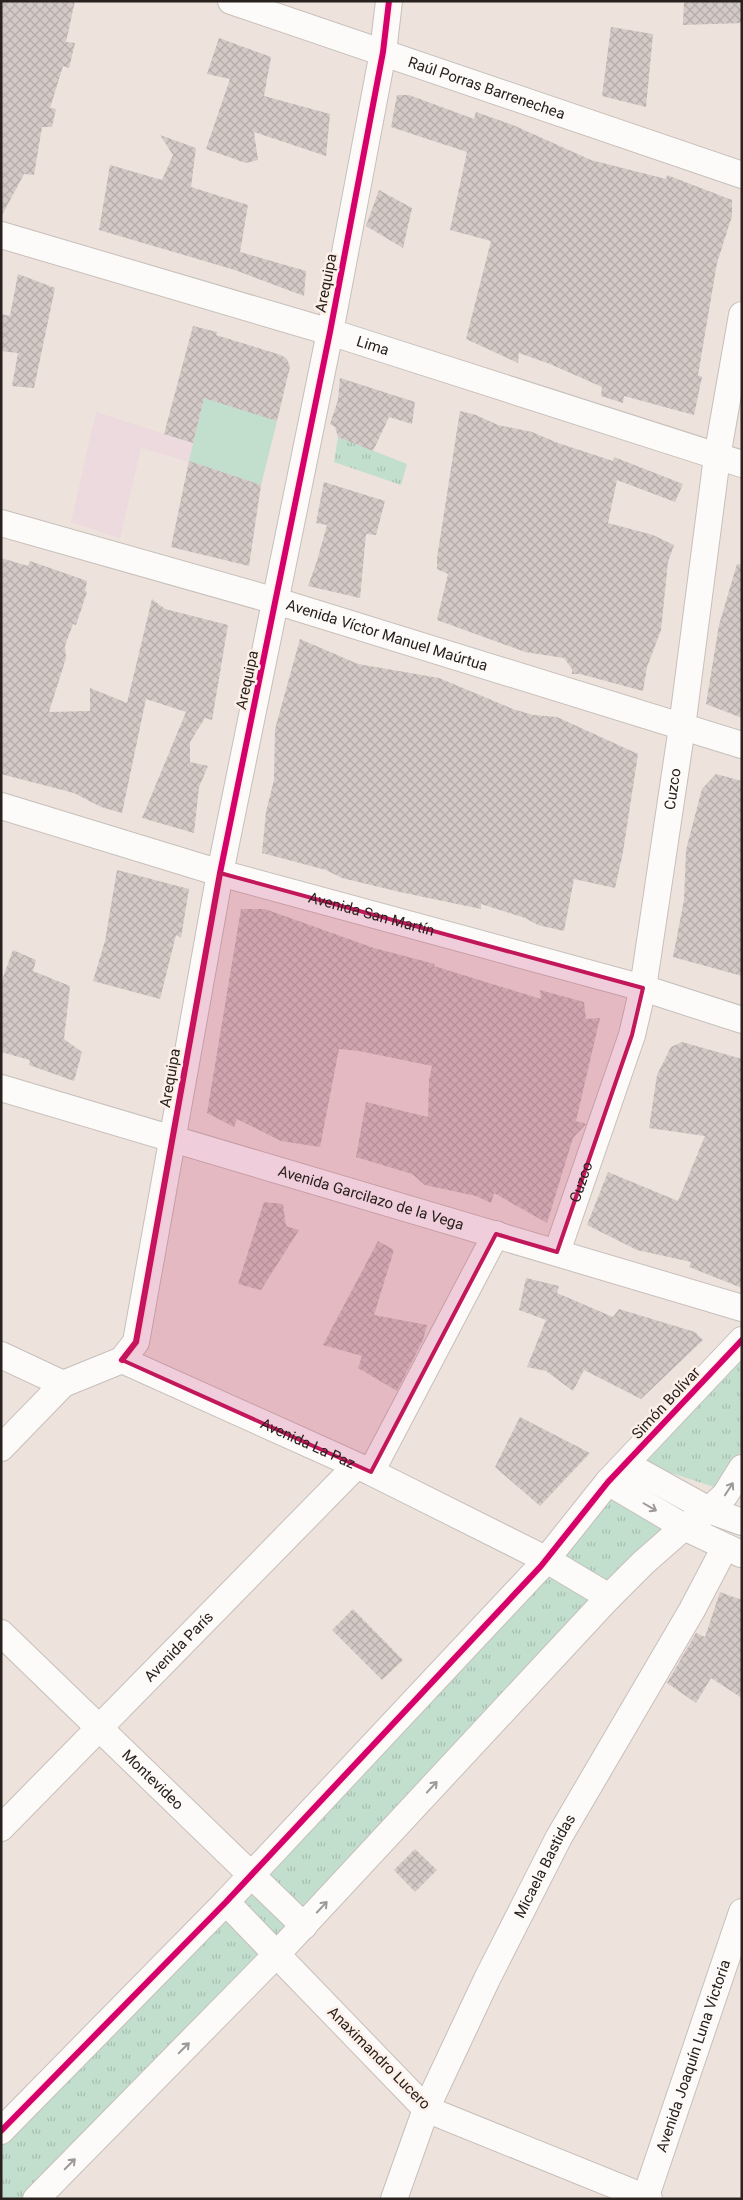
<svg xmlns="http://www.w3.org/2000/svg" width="743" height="2200" font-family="Roboto,sans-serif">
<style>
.education{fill:#ecdadf}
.park{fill:url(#park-tufts)}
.pitch{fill:#c2decc}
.building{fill:url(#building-cross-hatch)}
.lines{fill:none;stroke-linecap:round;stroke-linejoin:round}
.minor-casing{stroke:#c7bfba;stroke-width:28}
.minor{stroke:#fcfbfa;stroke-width:26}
.cycleway-casing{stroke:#fcf0e8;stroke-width:9}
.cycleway{stroke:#d6006c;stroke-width:6}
.oneway{stroke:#9d9997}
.marked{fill:#c2185b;fill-opacity:0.2;stroke:#c2185b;stroke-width:4;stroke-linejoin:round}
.labels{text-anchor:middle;stroke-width:5;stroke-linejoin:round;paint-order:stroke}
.street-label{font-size:15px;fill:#29211d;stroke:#fcf0e8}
</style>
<defs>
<pattern id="park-tufts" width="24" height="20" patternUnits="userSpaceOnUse" patternTransform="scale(1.25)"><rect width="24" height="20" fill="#c2decc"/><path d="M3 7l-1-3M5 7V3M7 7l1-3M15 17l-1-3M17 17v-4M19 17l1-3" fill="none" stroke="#a7beaf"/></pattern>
<pattern id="building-cross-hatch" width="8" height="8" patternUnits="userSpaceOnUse" patternTransform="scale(1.25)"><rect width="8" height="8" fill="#d3c9c5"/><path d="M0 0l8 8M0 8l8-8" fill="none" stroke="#b5aca9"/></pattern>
</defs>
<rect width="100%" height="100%" fill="#ede2dc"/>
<path class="education" d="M96 412 193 443 277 421 261 485 254 527 179 510 189 462 141 448 120 538 71 522Z"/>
<path class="park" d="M338 437 407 464 401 485 334 462Z
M742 1351V1449L720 1489 644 1464 658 1442Z
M608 1482 684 1527 27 2199H1V2132Z"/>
<path class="pitch" d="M204 397 277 421 261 485 189 461Z"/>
<path class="building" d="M1 1H75L66 42 75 43 69 68 63 66 50 108 56 109 52 127H42L34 175 24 174 1 217Z
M684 1H742V23L683 25Z
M611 27 653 34 646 107 602 96Z
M219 38 271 57 264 96 330 114 326 156 254 132 258 160 246 163 206 149 230 79 207 74Z
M397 95H409L474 119 476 112 513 125 591 160 666 179 667 175 732 200V216L717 263 698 375 702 377 694 415 624 396 623 403 601 396 602 387 550 364 519 353 518 363 466 339 491 241 450 230 467 152 391 127Z
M160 135 196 148 191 187 248 205 240 252 306 271 304 296 235 270 99 230 110 165 162 180 173 155Z
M379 190 412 208 403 248 366 226Z
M18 274 55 288 34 388 12 386 18 353 1 351V314L10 316Z
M193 326 217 332 216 335 281 355 287 359 290 367 288 375 277 421 204 398 193 443 164 434Z
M340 378 415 402 412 424 389 417 373 451 338 437 335 427 330 424 338 400Z
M460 411 476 415 498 425 532 432 558 443 613 461 614 457 683 484 675 502 617 480 608 523 653 535 674 545 668 562 661 630 647 667 643 691 580 674H572V669L564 658 525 652 437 620 448 574 437 569V558Z
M189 461 261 485 249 566 171 547Z
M324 482 385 501 376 535 366 534 360 598 308 586 317 561 327 525 316 523Z
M1 558 28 566 30 561 87 581 85 591 87 592 76 625 73 624 65 646 66 658 49 712 90 711V688L127 703 152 599 165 609 228 625 212 720 205 718 190 742V762L208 766 199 787 194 833 142 818 186 712 146 699 122 813 101 807 74 793 1 774Z
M737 564 742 565V718L706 704 719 625Z
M300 639 358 664 439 678 513 709 533 715 557 717 638 754 623 852 615 888 574 879 564 931 538 925 525 918 481 904V909L400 892 342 878 326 870 262 853 266 812 274 780 275 729Z
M716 774 742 781V976L673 957 684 900 686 850 702 789Z
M117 870 189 889 181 938 176 935 160 999 93 981 105 941Z
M241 909H265L374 948 435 964 434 966 541 999 540 990 584 1002 586 1019 600 1018 576 1121 586 1124 573 1138 547 1223 494 1193 491 1203 476 1196 425 1185 412 1174 356 1157 366 1102 428 1117 429 1080 432 1066 359 1051 339 1049 320 1147 281 1141 237 1119 234 1127 207 1113Z
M13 950 36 960 33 971 70 986 64 1039 82 1052 74 1081 29 1065 30 1060 1 1052V983Z
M682 1042 742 1059V1288L689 1267 691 1262 637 1250 587 1225 608 1172 678 1201 705 1136 649 1128 657 1075 671 1047Z
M264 1202 283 1204 286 1226 299 1230 261 1290 238 1284Z
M378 1241 394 1250 374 1315 427 1325 423 1340 397 1391 358 1368 362 1356 323 1345Z
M526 1278 559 1286 557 1293 613 1317 619 1309 695 1332 703 1340 641 1399 584 1370 573 1391 546 1371 527 1367 546 1320 519 1310Z
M520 1417 590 1453 540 1506 495 1467Z
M720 1592 742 1600V1698L711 1678 696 1703 667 1683 696 1633 705 1637Z
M353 1609 403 1660 382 1680 332 1630Z
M415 1849 437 1870 415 1892 394 1870Z"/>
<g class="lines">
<defs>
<g id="minor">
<path id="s1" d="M231 1 742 175"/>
<path id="s2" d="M1 235 330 332 742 464"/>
<path id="s3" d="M1 523 276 601 742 745"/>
<path id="s4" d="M1 806 220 873 643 988 742 1020"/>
<path id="s5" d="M1 1088 742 1308"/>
<path id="s6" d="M557 1252 632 1035 643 988 682 727 717 457 742 315"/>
<path id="s7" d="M1 1355 63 1384 122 1360 371 1472 547 1560 609 1597"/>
<path d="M122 1360 136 1342 220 873 330 332 383 52 389 1"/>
<path d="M1 1448 63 1384"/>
<path d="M626 1464 709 1510 742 1522"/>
<path d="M371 1472 496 1234"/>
<path d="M608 1482 684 1527 741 1554"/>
<path id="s8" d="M1 1633 304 1926"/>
<path id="s9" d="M1 1828 356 1466"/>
<path d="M226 1902 426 2109 649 2199"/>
<path d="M1 2131 226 1902 541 1566 608 1482 742 1340"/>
<path d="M36 2199 277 1954 609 1597 643 1563 684 1527 709 1510 725 1495 742 1468"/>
<path id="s10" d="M394 2199 426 2109 487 1979 559 1837 692 1610 725 1547"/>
<path id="s11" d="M645 2199 742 1912"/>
</g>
</defs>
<use href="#minor" class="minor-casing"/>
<use href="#minor" class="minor"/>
<defs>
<path id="cycleway" d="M122 1360 136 1342 220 873 330 332 383 52 389 1
M1 2131 226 1902 541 1566 608 1482 742 1340"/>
</defs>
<use href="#cycleway" class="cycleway-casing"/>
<use href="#cycleway" class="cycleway"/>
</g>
<defs><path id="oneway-shaft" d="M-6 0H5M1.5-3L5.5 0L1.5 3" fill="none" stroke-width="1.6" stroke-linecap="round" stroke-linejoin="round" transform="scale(1.25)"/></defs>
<g class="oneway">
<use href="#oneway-shaft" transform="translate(729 1489) rotate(-57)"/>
<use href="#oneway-shaft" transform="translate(650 1507) rotate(30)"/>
<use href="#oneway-shaft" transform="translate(432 1787) rotate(-47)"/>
<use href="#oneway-shaft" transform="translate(322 1907) rotate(-47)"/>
<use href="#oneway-shaft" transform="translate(184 2048) rotate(-45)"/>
<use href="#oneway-shaft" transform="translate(70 2164) rotate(-45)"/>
</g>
<path class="marked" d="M220 873 643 988 632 1035 557 1252 496 1234 371 1472 122 1360 136 1342Z"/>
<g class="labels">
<g class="street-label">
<text dy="5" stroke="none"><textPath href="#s1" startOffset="270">Raúl Porras Barrenechea</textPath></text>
<text transform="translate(326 283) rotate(-79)" y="5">Arequipa</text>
<text dy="5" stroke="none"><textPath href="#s2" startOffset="388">Lima</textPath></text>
<text dy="5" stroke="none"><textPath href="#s3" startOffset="402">Avenida Víctor Manuel Maúrtua</textPath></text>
<text transform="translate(247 680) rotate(-78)" y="5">Arequipa</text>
<text dy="5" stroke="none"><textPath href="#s6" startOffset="479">Cuzco</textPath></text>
<text dy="5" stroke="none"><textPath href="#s4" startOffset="386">Avenida San Martín</textPath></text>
<text transform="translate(170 1078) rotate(-80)" y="5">Arequipa</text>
<text dy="5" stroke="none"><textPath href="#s6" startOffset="74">Cuzco</textPath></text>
<text dy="5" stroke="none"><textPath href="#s5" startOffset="386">Avenida Garcilazo de la Vega</textPath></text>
<text transform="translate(666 1403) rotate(-47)" y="5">Simón Bolívar</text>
<text dy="5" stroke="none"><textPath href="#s7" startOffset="336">Avenida La Paz</textPath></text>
<text dy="5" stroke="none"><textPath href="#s9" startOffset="254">Avenida París</textPath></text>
<text dy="5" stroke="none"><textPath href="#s8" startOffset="211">Montevideo</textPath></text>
<text dy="5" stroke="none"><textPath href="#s10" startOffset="366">Micaela Bastidas</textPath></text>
<text dy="5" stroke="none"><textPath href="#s11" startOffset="151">Avenida Joaquín Luna Victoria</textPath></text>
<text transform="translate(379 2058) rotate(45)" y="5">Anaximandro Lucero</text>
</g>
</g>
<rect width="743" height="2200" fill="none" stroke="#29211d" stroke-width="5"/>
</svg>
